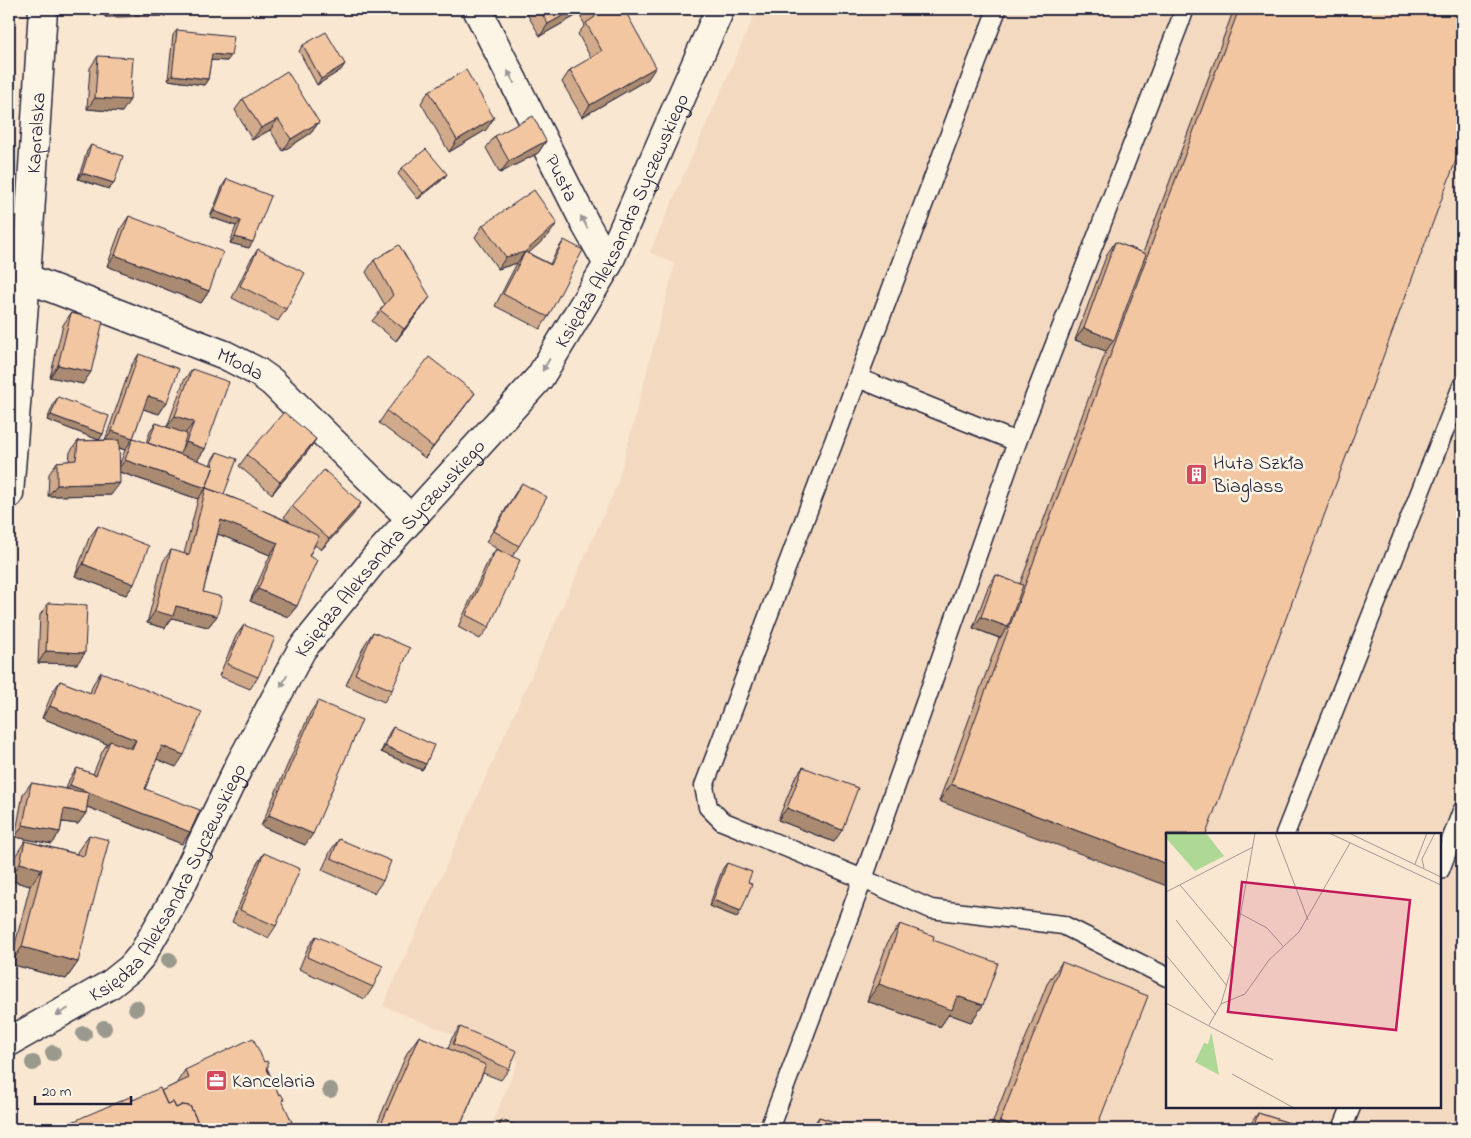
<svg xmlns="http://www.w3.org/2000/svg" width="1471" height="1138" font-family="'Indie Flower',sans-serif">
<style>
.built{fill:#f3d9c0;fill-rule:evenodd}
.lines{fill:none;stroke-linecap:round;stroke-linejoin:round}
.lane-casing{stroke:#22223b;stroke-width:21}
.street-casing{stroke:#22223b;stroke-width:31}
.lane{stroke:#fcf5e5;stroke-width:18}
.street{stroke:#fcf5e5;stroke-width:28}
.tree{fill:#9a998d}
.wall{fill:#d1aa8b;stroke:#22223b;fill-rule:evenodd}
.shaded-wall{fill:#aa8b71;stroke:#22223b}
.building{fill:#f3c6a2;stroke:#22223b}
.oneway{fill:#9a9698}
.labels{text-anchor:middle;stroke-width:5;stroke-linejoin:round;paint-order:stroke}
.street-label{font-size:20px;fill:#22223b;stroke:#fcf5e5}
.poi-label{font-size:20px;fill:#22223b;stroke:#fcf5e5;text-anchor:start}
.inset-road{fill:none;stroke:#a39895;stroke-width:1}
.view{fill:#c2185b;fill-opacity:0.15;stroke:#c2185b;stroke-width:2.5}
.inset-edge{fill:none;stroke:#22223b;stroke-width:2.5}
</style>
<rect width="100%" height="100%" fill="#f9e7d1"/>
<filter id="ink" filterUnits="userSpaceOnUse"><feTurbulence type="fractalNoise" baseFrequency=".02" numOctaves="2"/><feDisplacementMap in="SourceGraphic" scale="10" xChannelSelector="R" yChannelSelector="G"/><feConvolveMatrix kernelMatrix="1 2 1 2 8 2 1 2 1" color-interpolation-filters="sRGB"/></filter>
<g filter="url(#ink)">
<path class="built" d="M757 9H1462V1129H490L518 1061 383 1006 617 485 675 264 650 252ZM1167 834H1440V1107H1167Z"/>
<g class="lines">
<defs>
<path id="lane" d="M997 9 704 786 708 807 722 821 863 879 1017 442
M858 378 1017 442 1185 9
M1285 834 1462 386
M1440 870 1462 811
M769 1129 863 879 931 909 1063 925 1167 977
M1342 1129 1351 1107"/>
<g id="street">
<path id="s1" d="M477 9 586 225 608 264"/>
<path id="s2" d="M26 278 225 355 258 372 272 382 411 519"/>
<path id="s3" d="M9 494 26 278 43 9"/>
<path id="s4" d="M9 1042 111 984 131 968 142 955 176 896 240 764 302 649 378 555 540 377 608 264 720 9"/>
</g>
</defs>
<use href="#lane" class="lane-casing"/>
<use href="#street" class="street-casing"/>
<use href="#lane" class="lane"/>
<use href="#street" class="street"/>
</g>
<g class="tree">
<circle cx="169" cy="960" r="8"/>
<circle cx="136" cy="1008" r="8"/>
<circle cx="104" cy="1028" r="8"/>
<circle cx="84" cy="1034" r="8"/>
<circle cx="53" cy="1053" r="8"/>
<circle cx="33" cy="1063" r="8"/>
<circle cx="330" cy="1090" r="8"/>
</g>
<path class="wall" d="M105 9H170L165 16 105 17Z
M524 9H624L648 79 582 117 562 82 570 70 591 58 578 34 585 25 579 14 540 36Z
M1234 9H1441L1462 144 939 801 999 638 973 628 988 587 996 575 1020 584 1106 351 1075 340 1107 254 1115 242 1143 253Z
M177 30 227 61 211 60 208 79 204 85 168 80 173 35Z
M303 45 341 70 317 85 299 51Z
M98 56 122 112 87 109 90 68Z
M429 91 486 130 449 152 421 103Z
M243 99 319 122 311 133 283 151 270 130 252 140 235 110Z
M495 136 546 141 538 153 500 173 486 148Z
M91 145 114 183 109 189 78 179 87 151Z
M402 168 447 174 442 180 418 199 398 174Z
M227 179 249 248 230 243 236 226 210 217 223 185Z
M129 216 209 291 201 303 107 266 121 228Z
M483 225 549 235 528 253 550 264 556 252 564 240 548 317 540 329 495 306 517 263 498 269 475 237Z
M258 249 286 309 278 321 232 298 250 261Z
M374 260 422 308 396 341 372 321 385 305 366 272Z
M71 313 83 384 50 377 63 325Z
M139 354 167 402 159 414 143 409 133 438 146 443 151 429 156 423 167 427 184 380 192 369 205 449 197 460 210 465 213 458 217 452 224 494 290 522 284 517 292 506 361 503 353 515 321 550 315 545 309 556 297 606 288 617 250 601 270 555 218 534 203 592 217 616 208 627 172 618 165 628 147 623 163 562 171 550 184 554 198 499 119 472 111 495 48 496 49 474 57 462 69 461 70 452 78 441 105 440 131 366ZM119 448 125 450 119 466Z
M58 397 103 434 99 440 47 420 54 403Z
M466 405 425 458 379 423 387 411Z
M316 439 308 451 272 494 239 466 247 455Z
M522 483 519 546 512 557 489 627 480 639 458 627 488 561 496 549 502 552 486 542 514 495Z
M98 526 134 584 126 595 75 576 89 538Z
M48 603 77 664 38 663 40 615Z
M244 625 258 677 250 689 219 676 236 636Z
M373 632 392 690 384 702 346 685 365 644Z
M101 672 176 767 157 759 145 789 182 844 87 807 86 813 78 824 62 822 60 832 52 844 15 837 23 794 31 783 66 789 69 780 77 768 93 774 102 752 107 744 42 718 52 693 60 681 90 693 93 684Z
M318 701 305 845 261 826 310 713Z
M393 727 426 764 422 770 381 752 389 733Z
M803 767 834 842 778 820 795 778Z
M89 835 78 962 66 979 10 964 30 886 9 880 14 858 25 841 77 854V852Z
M339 839 383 881 374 893 322 870 331 850Z
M264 853 276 926 268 938 232 922 256 865Z
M727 863 748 882 737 917 709 906 723 868Z
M900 924 933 940 983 1005 971 1022 949 1014 940 1027 867 1001 888 941Z
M316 936 373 987 365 999 299 969 308 947Z
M1062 962 1096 1129H990L1047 984Z
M460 1027 509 1069 501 1080 483 1073 459 1129H375L407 1053 419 1036 448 1049 452 1038Z
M267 1068 279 1095 284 1099 282 1102 287 1129H64L68 1124 133 1100 161 1091 176 1084 185 1070Z
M1258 1113 1308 1129H1247Z
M819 1117 856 1129H810Z
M502 1120 525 1129H496Z"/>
<path class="shaded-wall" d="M111 9H170L165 16 105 17Z
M575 9H582L579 14 540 36 548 24Z
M212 54 231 56 227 61 208 60Z
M345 64 341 70 317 85 321 79Z
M656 67 648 79 582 117 590 105Z
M172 75 208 79 204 85 168 80Z
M95 98 130 100 122 112 87 109Z
M494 118 486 130 449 152 457 140Z
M278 119 270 130 252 140 261 128Z
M319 122 311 133 283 151 291 139Z
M546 141 538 153 500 173 509 161Z
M82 173 114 183 109 189 78 179Z
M447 174 442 180 418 199 423 193Z
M214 211 241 221 236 226 210 217Z
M557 223 549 235 521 260 525 252 517 263 498 269 506 257Z
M235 237 253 242 249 248 230 243Z
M115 255 209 291 201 303 107 266Z
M430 297 422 308 396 341 404 329Z
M1084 328 1114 340 1106 351 1075 340Z
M58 365 91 372 83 384 50 377Z
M475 393 466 405 425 458 433 447Z
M148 396 167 402 159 414 140 408Z
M51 415 103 434 99 440 47 420Z
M175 416 194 422 185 434 167 427Z
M112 431 133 438 125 450 104 442Z
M316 439 308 451 272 494 280 482Z
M186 442 205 449 197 461 178 454Z
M125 460 206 488 198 499 117 471Z
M120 483 111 495 48 496 57 485Z
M361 503 353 515 321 550 329 539Z
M221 520 278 543 270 555 213 532Z
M83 564 134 584 126 595 75 576Z
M258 589 297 606 288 617 250 601Z
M176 606 217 616 208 627 172 618 165 628 147 623 155 611Z
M981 617 1008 627 1000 638 973 628Z
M46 651 85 653 77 664 38 663Z
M50 706 136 740 128 752 110 741 107 744 42 718Z
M162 746 184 755 176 767 154 758Z
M385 746 426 764 422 770 381 752Z
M951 784 1167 864V886L939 801Z
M70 785 190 832 182 844 62 797Z
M787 808 842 830 834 842 778 820Z
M64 809 86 813 78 824 56 821Z
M269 815 313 834 305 845 261 826Z
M23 825 60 832 52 844 15 837Z
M20 863 42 869 30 886 9 880Z
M713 900 741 911 737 917 709 906Z
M22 947 78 962 66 979 10 964Z
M879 984 957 996 983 1005 971 1022 949 1014 940 1027 867 1001Z
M1000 1121 1022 1129H994Z
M292 1122 287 1129H277Z"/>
<path class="building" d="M9 9H15L16 10 9 17Z
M539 9H575L548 24Z
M590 9H624L656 67 590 105 570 70 602 51 586 23 595 17Z
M1239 9H1441L1462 17V144L1206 834H1167V864L951 784Z
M177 30 234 36 231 56 212 54 208 79 172 75Z
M326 32 345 64 321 79 303 45Z
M98 56 133 58 130 100 95 98Z
M466 70 494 118 457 140 429 91Z
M287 71 319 122 291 139 278 119 261 128 243 99Z
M9 86 15 93 9 98Z
M533 116 546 141 509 161 495 136Z
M91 145 123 156 114 183 82 173Z
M426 149 447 174 423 193 402 168Z
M9 176H11L9 224Z
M227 179 271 196 253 242 235 237 241 221 214 211Z
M534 190 557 223 525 252 506 257 483 225Z
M129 216 223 252 209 291 115 255Z
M564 240 583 250 548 317 503 294 525 252 551 265Z
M1115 242 1146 254 1114 340 1084 328Z
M399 245 430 297 404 329 380 310 393 295 374 260Z
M258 249 305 273 286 309 240 286Z
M71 313 103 321 91 372 58 365Z
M139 354 179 369 167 402 148 396 133 438 112 431Z
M429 357 475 393 433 447 387 411Z
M192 369 229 382 205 449 186 442 194 422 175 416Z
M58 397 109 416 103 434 51 415Z
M284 412 316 439 280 482 247 455Z
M156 423 187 434 180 454 148 443Z
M133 438 214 466 206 488 249 504 319 536 309 556 317 560 297 606 258 589 278 543 221 520 203 592 222 597 217 616 176 606 173 616 155 611 171 550 189 555 206 488 125 460Z
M119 440 120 483 57 485V462L76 460 78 441Z
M217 452 237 459 224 494 206 488 214 466 212 465Z
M324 470 361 503 329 539 292 506Z
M522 483 547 497 519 546 494 531Z
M98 526 149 546 134 584 83 564Z
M496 549 520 560 489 627 466 615Z
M996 575 1023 585 1008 627 981 617Z
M48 603 87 605 85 653 46 651Z
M244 625 275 638 258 677 227 664Z
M373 632 410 648 392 690 355 674Z
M101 672 202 712 184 755 162 746 145 789 200 810 190 832 70 785 77 768 96 775 110 741 132 749 136 740 50 706 60 681 93 694Z
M318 701 362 720 313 834 269 815Z
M393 727 434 745 426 764 385 746Z
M803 767 858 788 842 830 787 808Z
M31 783 89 793 86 813 64 809 60 832 23 825Z
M89 835 109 840 78 962 22 947 42 869 20 863 25 841 84 856Z
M339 839 391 861 383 881 331 858Z
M264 853 300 869 276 926 240 910Z
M727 863 752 872 748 882 752 884 741 911 713 900Z
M900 924 934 936 933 940 998 963 983 1005 957 996 952 1010 879 984Z
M316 936 383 966 373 987 307 957Z
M1062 962 1148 996 1096 1129H1022L1000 1121Z
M460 1027 517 1051 509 1069 453 1044Z
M419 1036 486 1065 459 1129H379Z
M253 1038 264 1062 267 1061 268 1063V1067H266L279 1095 281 1094 284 1099 282 1100 292 1122 277 1129H191L197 1120 190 1106 182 1105 176 1108 173 1102 167 1104 161 1091 189 1078 185 1070Z
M160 1088 167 1104 173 1102 176 1108 182 1105 190 1106 197 1120 192 1127 188 1129H70L68 1124 83 1117 132 1096 133 1100Z
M1258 1113 1308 1129H1253Z
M819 1117 856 1129H815Z
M502 1120 525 1129H498Z"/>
<defs><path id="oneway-solid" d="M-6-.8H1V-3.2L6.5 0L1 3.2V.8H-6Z" transform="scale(1.25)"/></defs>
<g class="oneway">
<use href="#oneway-solid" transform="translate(511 77) rotate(-117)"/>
<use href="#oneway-solid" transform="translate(584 222) rotate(-118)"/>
<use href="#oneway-solid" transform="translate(546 365) rotate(121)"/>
<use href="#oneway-solid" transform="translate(284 681) rotate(118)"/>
<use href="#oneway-solid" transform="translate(62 1012) rotate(151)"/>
</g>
</g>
<defs>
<symbol id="building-square" viewBox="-11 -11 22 22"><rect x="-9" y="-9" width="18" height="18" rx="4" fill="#d1495b" stroke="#fcf5e5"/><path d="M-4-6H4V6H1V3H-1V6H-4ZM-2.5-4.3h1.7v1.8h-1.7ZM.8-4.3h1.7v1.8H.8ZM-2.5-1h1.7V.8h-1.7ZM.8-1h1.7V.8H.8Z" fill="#fff"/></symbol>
<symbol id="office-square" viewBox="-11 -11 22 22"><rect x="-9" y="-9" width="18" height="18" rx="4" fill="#d1495b" stroke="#fcf5e5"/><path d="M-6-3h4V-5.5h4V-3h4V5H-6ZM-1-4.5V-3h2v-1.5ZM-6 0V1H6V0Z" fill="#fff"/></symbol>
</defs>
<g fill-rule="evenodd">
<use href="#building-square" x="1184" y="462" width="25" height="25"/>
<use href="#office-square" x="204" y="1068" width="25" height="25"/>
</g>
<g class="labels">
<g class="street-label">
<text dy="7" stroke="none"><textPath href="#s3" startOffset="362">Kapralska</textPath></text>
<text dy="7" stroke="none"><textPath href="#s1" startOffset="189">Pusta</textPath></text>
<text dy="7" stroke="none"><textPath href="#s4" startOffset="1044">Księdza Aleksandra Syczewskiego</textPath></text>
<text dy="7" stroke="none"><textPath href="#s2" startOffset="231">Młoda</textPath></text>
<text dy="7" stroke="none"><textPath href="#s4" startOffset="639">Księdza Aleksandra Syczewskiego</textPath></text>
<text dy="7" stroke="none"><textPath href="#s4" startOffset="234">Księdza Aleksandra Syczewskiego</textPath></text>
</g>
<g class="poi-label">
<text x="1213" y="469">Huta Szkła<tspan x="1213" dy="23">Biaglass</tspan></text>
<text x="232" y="1087">Kancelaria</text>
</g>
</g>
<g transform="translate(1166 833)">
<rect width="275" height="275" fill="#f9e7d1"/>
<path d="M0 0H40L58 23 29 38 0 5ZM45 200 46 202 53 242 29 229 38 210 42 211Z" fill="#aed896"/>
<path class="inset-road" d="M109 0 142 87M163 0 275 52M183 0 275 44M249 31 261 0M258 35 256 26 269 0M14 52 69 117M0 59 87 14M75 81 101 95 117 113M10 87 61 153M0 122 50 182M0 170 107 227M55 171 79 161 103 127 133 99 184 10M43 192 55 171 64 140 89 0M66 241 128 275"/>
<path class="view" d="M76 49 244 67 230 197 62 179Z"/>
<rect width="275" height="275" class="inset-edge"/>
</g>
<rect width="1471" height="1138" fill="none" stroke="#fcf5e5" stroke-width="30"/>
<rect x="15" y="15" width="1441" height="1108" fill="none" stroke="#22223b" stroke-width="2" filter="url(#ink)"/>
<path d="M35 1096v8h96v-8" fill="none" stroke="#22223b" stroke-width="2.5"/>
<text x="42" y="1096" font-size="15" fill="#22223b" stroke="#fcf5e5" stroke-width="4" paint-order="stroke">20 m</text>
</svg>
